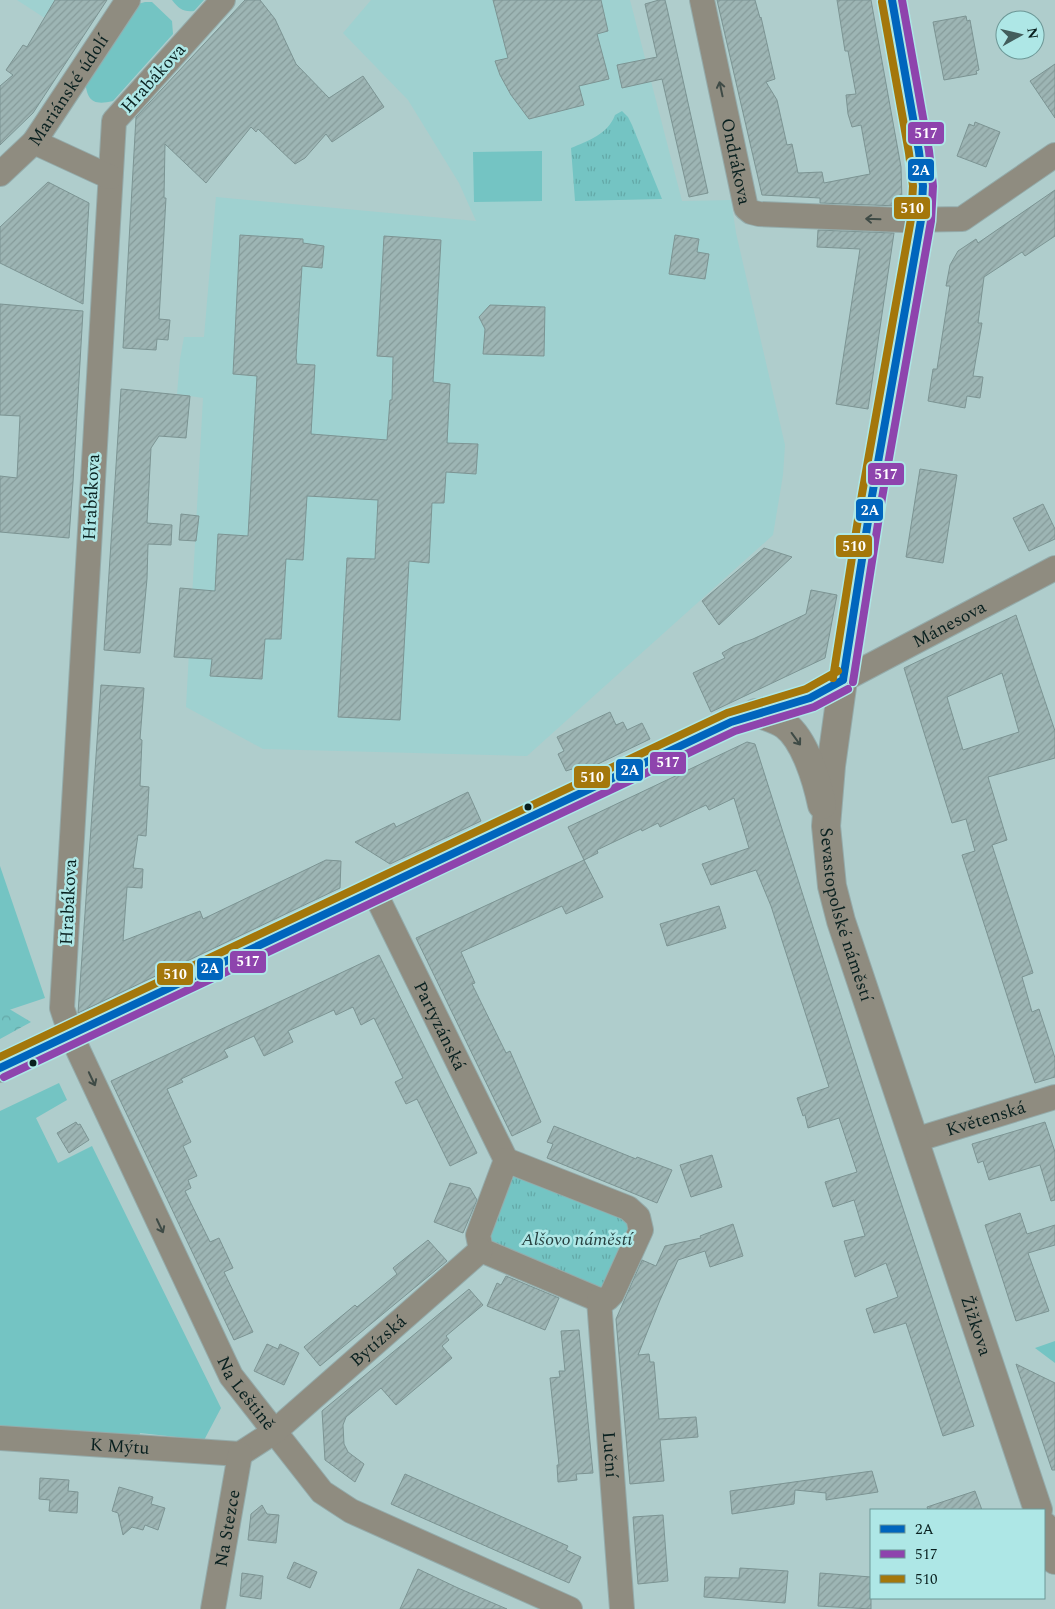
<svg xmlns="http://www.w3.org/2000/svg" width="1055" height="1609" font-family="Spectral,serif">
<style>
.built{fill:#9fd1d0}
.grass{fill:#74c4c3}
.forest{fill:url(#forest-crowns)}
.park{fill:url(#park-tufts)}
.building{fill:url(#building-hatch);stroke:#7c9493;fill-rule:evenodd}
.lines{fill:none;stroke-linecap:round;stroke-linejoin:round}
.minor-casing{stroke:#94abaa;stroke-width:26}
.tertiary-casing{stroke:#94abaa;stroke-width:30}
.secondary-casing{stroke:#94abaa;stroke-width:30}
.minor{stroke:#8f8c80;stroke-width:24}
.tertiary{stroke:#8f8c80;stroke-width:28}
.secondary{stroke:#8e9688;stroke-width:28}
.bus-1-casing{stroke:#aee7e6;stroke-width:11}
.bus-2-casing{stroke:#aee7e6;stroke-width:11}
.bus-3-casing{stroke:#aee7e6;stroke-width:11}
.bus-1{stroke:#0065bd;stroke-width:8}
.bus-2{stroke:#8e44ad;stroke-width:8}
.bus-3{stroke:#a4770b;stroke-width:8}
.oneway{stroke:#3f4b46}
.bus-dot{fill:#09201f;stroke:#aee7e6;stroke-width:2}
.labels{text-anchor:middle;stroke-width:5;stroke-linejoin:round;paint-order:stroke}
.street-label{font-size:18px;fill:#09201f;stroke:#aee7e6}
.park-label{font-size:18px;font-style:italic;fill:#263f3f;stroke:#aee7e6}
.line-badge{stroke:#aee7e6;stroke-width:2}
.badge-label{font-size:14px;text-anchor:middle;font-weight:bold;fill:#fff}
</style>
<defs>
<pattern id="forest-crowns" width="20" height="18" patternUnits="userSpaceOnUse" patternTransform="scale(1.25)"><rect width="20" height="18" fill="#74c4c3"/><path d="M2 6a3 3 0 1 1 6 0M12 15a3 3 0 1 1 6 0" fill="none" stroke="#63a8a7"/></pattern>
<pattern id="park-tufts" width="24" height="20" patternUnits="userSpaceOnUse" patternTransform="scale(1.25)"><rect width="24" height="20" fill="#74c4c3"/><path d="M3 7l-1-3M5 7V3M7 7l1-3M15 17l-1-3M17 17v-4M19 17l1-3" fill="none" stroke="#63a8a7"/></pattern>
<pattern id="building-hatch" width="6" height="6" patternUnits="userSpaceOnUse" patternTransform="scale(1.25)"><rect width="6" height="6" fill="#9db5b4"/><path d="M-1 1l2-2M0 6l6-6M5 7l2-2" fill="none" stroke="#869b9a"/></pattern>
</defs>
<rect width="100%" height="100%" fill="#afcdcc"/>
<path class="built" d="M17 0H101L80 41Z
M371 0H630L682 201 731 200 736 233 785 445 783 475 773 535 527 756 263 749 186 707 203 398 177 394 180 359 184 337H204L216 197 476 221 459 183 408 100 343 33Z"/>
<path class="grass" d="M172 0H204L194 11C183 12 179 9 172 0Z
M145 2H152L172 21 173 34 113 101C92 106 87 100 85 80L138 4Z
M542 151V201L474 202 473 152Z
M0 866 45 998 0 1013Z
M59 1083 67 1100 36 1118 58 1163 92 1146 221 1408 202 1444H182L177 1437 140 1433 139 1440 0 1434V1111Z
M1055 1341V1363L1035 1348Z"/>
<path class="forest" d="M6 1007 31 1022 0 1039V1009Z"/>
<path class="park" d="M622 111 628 117 632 125 662 199 575 201 571 148C588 141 608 134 615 115Z
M515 1174 626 1215 630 1228 608 1280 600 1289 493 1245 489 1233 511 1178Z"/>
<path class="building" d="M55 0H107L33 113 0 145V86L13 75 6 70 23 45 27 47Z
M245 0H260L275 19 296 64 329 98 363 76 384 107 332 142 326 134 305 158 295 164 258 129 256 132 251 127 206 183 165 144 164 198H166L159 319 170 320 168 340 157 339 156 350 123 348 136 117Z
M493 0H601L608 31 597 34 609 79 579 86 584 105 529 119 511 95 500 75 495 61 508 58Z
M659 0H665L667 8 708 193 689 197 662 79 622 88 617 65 657 57 645 4Z
M717 0H755L760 18 761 17 775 79 766 82 777 100 787 145 792 144 798 173 822 172 824 183 870 174 861 125 852 127 848 114 846 95 856 94 848 51H845L837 0H871L901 167 902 202H899L898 206 820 203V198L762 195Z
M966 16 967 21 970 20 979 70 976 71 977 74 944 80 933 22Z
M1055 64V118L1030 81Z
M975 122 1000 132 986 167 957 156 969 124 974 126Z
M48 182 89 203 83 304 0 263V227Z
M1055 190V236L1025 256 1022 252 984 277 978 323H982L973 376 983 377 980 398 967 396 965 408 928 401 933 369H937L950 286H946L950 265 958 251 976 239 978 243Z
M818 230 894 233 868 409 836 404 860 249 817 247Z
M240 235 303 239V243L324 246 322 268 302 266 296 358 297 364 315 365 311 434 387 440 390 400H392L393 357 377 356 384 236 441 240 433 382 450 384 447 443 478 444 476 474 446 472 444 503H432L429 563 409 561 400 720 338 717 347 558 375 559 378 500 307 496 303 560 286 559 281 639H265L262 679 210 676 212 659 174 657 180 588 215 591 218 534 248 536 257 376 233 374Z
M675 235 699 239 697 252 709 254 705 279 669 274Z
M0 304 83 311 73 482 69 538 0 532V476L17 478 20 416 0 415Z
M490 305 545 307 544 356 483 354 485 329 479 317Z
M121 389 190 396 186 438 159 436 151 448 147 523 172 525 171 545 148 544 147 579 140 653 104 650Z
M920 469 957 475 943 563 906 557Z
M1043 504 1055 529V539L1029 551 1013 518Z
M181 514 199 516 196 541 179 540Z
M764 548 792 557 719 625 702 601Z
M811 590 837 595 825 658 711 712 693 673 725 658 722 653 734 646 753 639 806 614Z
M1016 615 1055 731V758L988 777 1007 840 992 845 1033 973 1022 977 1032 1012 1039 1009 1055 1058V1077L1035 1083 962 855 975 851 966 819 952 823 904 668ZM1002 673 1019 732 963 750 947 697Z
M101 685 144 688 140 739 142 740 140 786 149 787 146 836 138 835 133 868 143 869 142 888 127 887 123 941 200 911 203 919 326 860 341 861 340 888 78 1013Z
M610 712 616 725 623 722 627 730 642 723 650 739 575 775 572 769 566 771 558 754 564 751 557 737Z
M747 742 755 744 879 1135 974 1426 943 1436 906 1323 874 1333 866 1309 898 1297 886 1263 855 1277 844 1241 865 1236 854 1200 833 1207 825 1182 857 1172 839 1118 808 1128 805 1115 803 1116 797 1098 829 1087 771 906 756 870 711 885 702 864 749 848 734 798 709 810 706 805 660 827 658 823 642 831 641 829 597 850 598 853 584 860 603 897 566 914 562 906 461 952 475 983 472 984 506 1053 510 1051 541 1122 512 1136 416 938 584 860 568 827Z
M468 792 481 821 390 864 355 842 394 823 396 827Z
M719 906 726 928 667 946 660 924Z
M379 955 477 1153 450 1166 417 1099 406 1104 395 1082 403 1078 374 1018 361 1025 353 1007 336 1015 334 1010 288 1031 293 1042 264 1056 254 1036 224 1050 228 1057 181 1079 183 1082 167 1089 191 1142 183 1146 197 1176 188 1180 191 1188 185 1191 210 1242 219 1238 233 1268 224 1272 253 1332 234 1340 111 1081Z
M76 1122 78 1125 80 1124 89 1140 69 1153 57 1133Z
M1045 1122 1055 1152V1200L1051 1201 1040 1165 989 1180 983 1161 978 1163 972 1144Z
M554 1126 636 1159 637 1157 672 1170 657 1203 547 1158 553 1144 547 1142Z
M712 1155 722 1187 691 1197 680 1165Z
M450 1183 470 1188 477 1200 463 1233 434 1222Z
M1020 1213 1027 1234 1055 1225V1245L1028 1253 1049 1311 1016 1321 985 1225Z
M733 1224 743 1256 710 1267 705 1251 678 1260 660 1300 638 1355 649 1354 650 1362H654L659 1419 696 1417 698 1437 660 1440 664 1481 630 1484 616 1319 642 1260 656 1266 665 1246 701 1238 700 1236 705 1234Z
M428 1240 447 1261 320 1366 304 1347 355 1305 357 1307 397 1274 393 1268Z
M506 1276 559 1298 545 1330 487 1306 497 1283 501 1285Z
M469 1289 483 1305 446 1336 449 1340 442 1346 452 1358 396 1405 381 1388 346 1417 343 1425 344 1444 348 1452 364 1464 355 1482 325 1460 322 1411Z
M579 1330 593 1473 576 1474 577 1480 558 1482 557 1465H559L550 1378 560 1377 559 1371H565L561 1331Z
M267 1344 278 1349 280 1344 299 1353 284 1385 254 1371Z
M1016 1364 1055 1383V1470H1052Z
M872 1471 878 1492 826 1500V1493L795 1490 794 1504 732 1514 730 1491Z
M405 1474 568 1546 566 1550 581 1557 569 1583 391 1504Z
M40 1478 69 1480 68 1491 78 1492 77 1513 49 1511 50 1500 39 1499Z
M119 1487 153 1497 151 1504 165 1508 158 1530 145 1525 143 1530 132 1527 123 1535 118 1513 112 1511Z
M975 1491 982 1510H928L927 1507Z
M262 1505 267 1514 279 1515 276 1543 248 1540 251 1514Z
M663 1515 668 1581 638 1584 633 1517Z
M294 1562 317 1572 310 1588 287 1578Z
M740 1568 788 1571 785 1603 704 1597 705 1577 739 1578Z
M418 1569 458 1588 507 1609H400Z
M242 1573 263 1576 261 1599 240 1596Z
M820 1573 871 1577V1609L818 1606Z"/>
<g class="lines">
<defs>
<g id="minor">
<path id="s1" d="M223 0 114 121 62 1008 71 1035 231 1376 322 1492 351 1511 570 1609"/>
<path id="s2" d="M702 0 746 208 751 212 759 214 902 220 962 219 1055 155"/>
<path d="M34 142 110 177"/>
<path id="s3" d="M0 174 34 142 128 0"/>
<path id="s4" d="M843 680 1055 568"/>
<path id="s5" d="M374 891 506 1160"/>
<path id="s6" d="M915 1140 1055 1097"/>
<path d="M506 1160 628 1208 638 1217 641 1230 612 1294 607 1299 599 1300 481 1250 478 1235Z"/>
<path id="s7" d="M599 1300 622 1609"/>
<path id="s8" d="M0 1438 240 1454"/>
<path id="s9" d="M240 1454 274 1432 481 1250"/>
<path id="s10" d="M213 1609 240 1454"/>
</g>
<g id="tertiary">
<path id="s11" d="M843 680 831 766 826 826 832 886 841 921 1038 1510"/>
<path d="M756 713C766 716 776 719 785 725 805 740 817 781 822 805"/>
<path d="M1044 1526 1055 1560"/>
</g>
<path id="secondary" d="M0 1068 731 722 810 698 843 680 872 496 921 220 923 186 919 152 892 0"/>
</defs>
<use href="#minor" class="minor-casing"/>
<use href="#tertiary" class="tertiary-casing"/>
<use href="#secondary" class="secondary-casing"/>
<use href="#minor" class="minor"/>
<use href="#tertiary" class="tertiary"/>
<use href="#secondary" class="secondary"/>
<defs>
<path id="bus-1" d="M843 680 872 496 921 220 923 186 919 152 892 0
M0 1068 731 722 810 698 843 680"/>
<path id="bus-2" d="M853 682 882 498 931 221 933 186 929 151 902 0
M4 1077 735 731 814 707 848 689"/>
<path id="bus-3" d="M833 678 862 494 911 219 913 186 909 153 882 2
M0 1057 727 713 806 689 838 671"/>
</defs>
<use href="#bus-1" class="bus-1-casing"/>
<use href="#bus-2" class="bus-2-casing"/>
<use href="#bus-3" class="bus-3-casing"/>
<use href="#bus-1" class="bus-1"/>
<use href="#bus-2" class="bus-2"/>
<use href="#bus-3" class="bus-3"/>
</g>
<defs><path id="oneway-shaft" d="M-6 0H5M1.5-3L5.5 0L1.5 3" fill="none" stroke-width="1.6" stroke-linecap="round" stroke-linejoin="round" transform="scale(1.25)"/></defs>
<g class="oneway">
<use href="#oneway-shaft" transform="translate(721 89) rotate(-102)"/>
<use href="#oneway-shaft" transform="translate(873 219) rotate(-178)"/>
<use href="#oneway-shaft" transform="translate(796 739) rotate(54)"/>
<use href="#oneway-shaft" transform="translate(92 1079) rotate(65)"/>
<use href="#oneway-shaft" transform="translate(160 1226) rotate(65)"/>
</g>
<g class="bus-dot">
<circle cx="528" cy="807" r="4.5"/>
<circle cx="33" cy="1063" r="4.5"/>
</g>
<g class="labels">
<g class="street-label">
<text transform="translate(153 78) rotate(-48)" y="6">Hrabákova</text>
<text dy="6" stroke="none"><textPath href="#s3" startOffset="109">Mariánské údolí</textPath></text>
<text dy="6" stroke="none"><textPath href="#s2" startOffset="165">Ondrákova</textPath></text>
<text transform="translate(91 497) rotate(-87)" y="6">Hrabákova</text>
<text dy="6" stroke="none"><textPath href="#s4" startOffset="120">Mánesova</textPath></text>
<text transform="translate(68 902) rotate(-87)" y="6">Hrabákova</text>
<text dy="6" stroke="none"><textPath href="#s11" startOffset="238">Sevastopolské náměstí</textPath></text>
<text dy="6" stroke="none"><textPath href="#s5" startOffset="150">Partyzánská</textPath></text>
<text dy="6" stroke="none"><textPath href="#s6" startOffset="74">Květenská</textPath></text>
<text dy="6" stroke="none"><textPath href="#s11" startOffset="670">Žižkova</textPath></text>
<text dy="6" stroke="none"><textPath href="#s9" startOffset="179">Bytízská</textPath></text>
<text dy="6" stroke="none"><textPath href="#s1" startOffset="1479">Na Leštině</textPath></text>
<text dy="6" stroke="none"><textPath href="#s8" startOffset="120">K Mýtu</textPath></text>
<text dy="6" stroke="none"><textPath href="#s7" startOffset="155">Luční</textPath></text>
<text dy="6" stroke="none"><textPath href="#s10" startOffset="82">Na Stezce</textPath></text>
</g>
<g class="park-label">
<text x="577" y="1245">Alšovo náměstí</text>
</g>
</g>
<g class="line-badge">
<rect x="907" y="121" width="38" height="24" rx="5" fill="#8e44ad"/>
<rect x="907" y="158" width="28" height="24" rx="5" fill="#0065bd"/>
<rect x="893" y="196" width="38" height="24" rx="5" fill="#a4770b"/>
<rect x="867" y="462" width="38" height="24" rx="5" fill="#8e44ad"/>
<rect x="855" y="498" width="29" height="24" rx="5" fill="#0065bd"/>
<rect x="835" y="534" width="38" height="24" rx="5" fill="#a4770b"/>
<rect x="649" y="751" width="38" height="24" rx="5" fill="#8e44ad"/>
<rect x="615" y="758" width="29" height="24" rx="5" fill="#0065bd"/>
<rect x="573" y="765" width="38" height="24" rx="5" fill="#a4770b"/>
<rect x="229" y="950" width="38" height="24" rx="5" fill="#8e44ad"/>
<rect x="196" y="957" width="28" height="24" rx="5" fill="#0065bd"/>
<rect x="156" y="962" width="38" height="24" rx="5" fill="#a4770b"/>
</g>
<g class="badge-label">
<text x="926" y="138">517</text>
<text x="921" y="175">2A</text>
<text x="912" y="213">510</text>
<text x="886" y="479">517</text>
<text x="870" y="515">2A</text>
<text x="854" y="551">510</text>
<text x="668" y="767">517</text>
<text x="630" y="775">2A</text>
<text x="592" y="782">510</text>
<text x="248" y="966">517</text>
<text x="210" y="973">2A</text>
<text x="175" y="979">510</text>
</g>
<rect x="870" y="1509" width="175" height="90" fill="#aee7e6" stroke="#6c9796"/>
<rect x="880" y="1525" width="25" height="8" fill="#0065bd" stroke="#6c9796"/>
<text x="915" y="1534" font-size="15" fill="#09201f">2A</text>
<rect x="880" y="1550" width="25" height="8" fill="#8e44ad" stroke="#6c9796"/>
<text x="915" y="1559" font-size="15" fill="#09201f">517</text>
<rect x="880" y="1575" width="25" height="8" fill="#a4770b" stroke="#6c9796"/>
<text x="915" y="1584" font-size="15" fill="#09201f">510</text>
<g transform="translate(1020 35) rotate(82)"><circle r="24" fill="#aee7e6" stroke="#6c9796"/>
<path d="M0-4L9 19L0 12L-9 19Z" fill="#435d5c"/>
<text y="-8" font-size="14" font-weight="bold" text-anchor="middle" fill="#09201f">N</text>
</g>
</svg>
